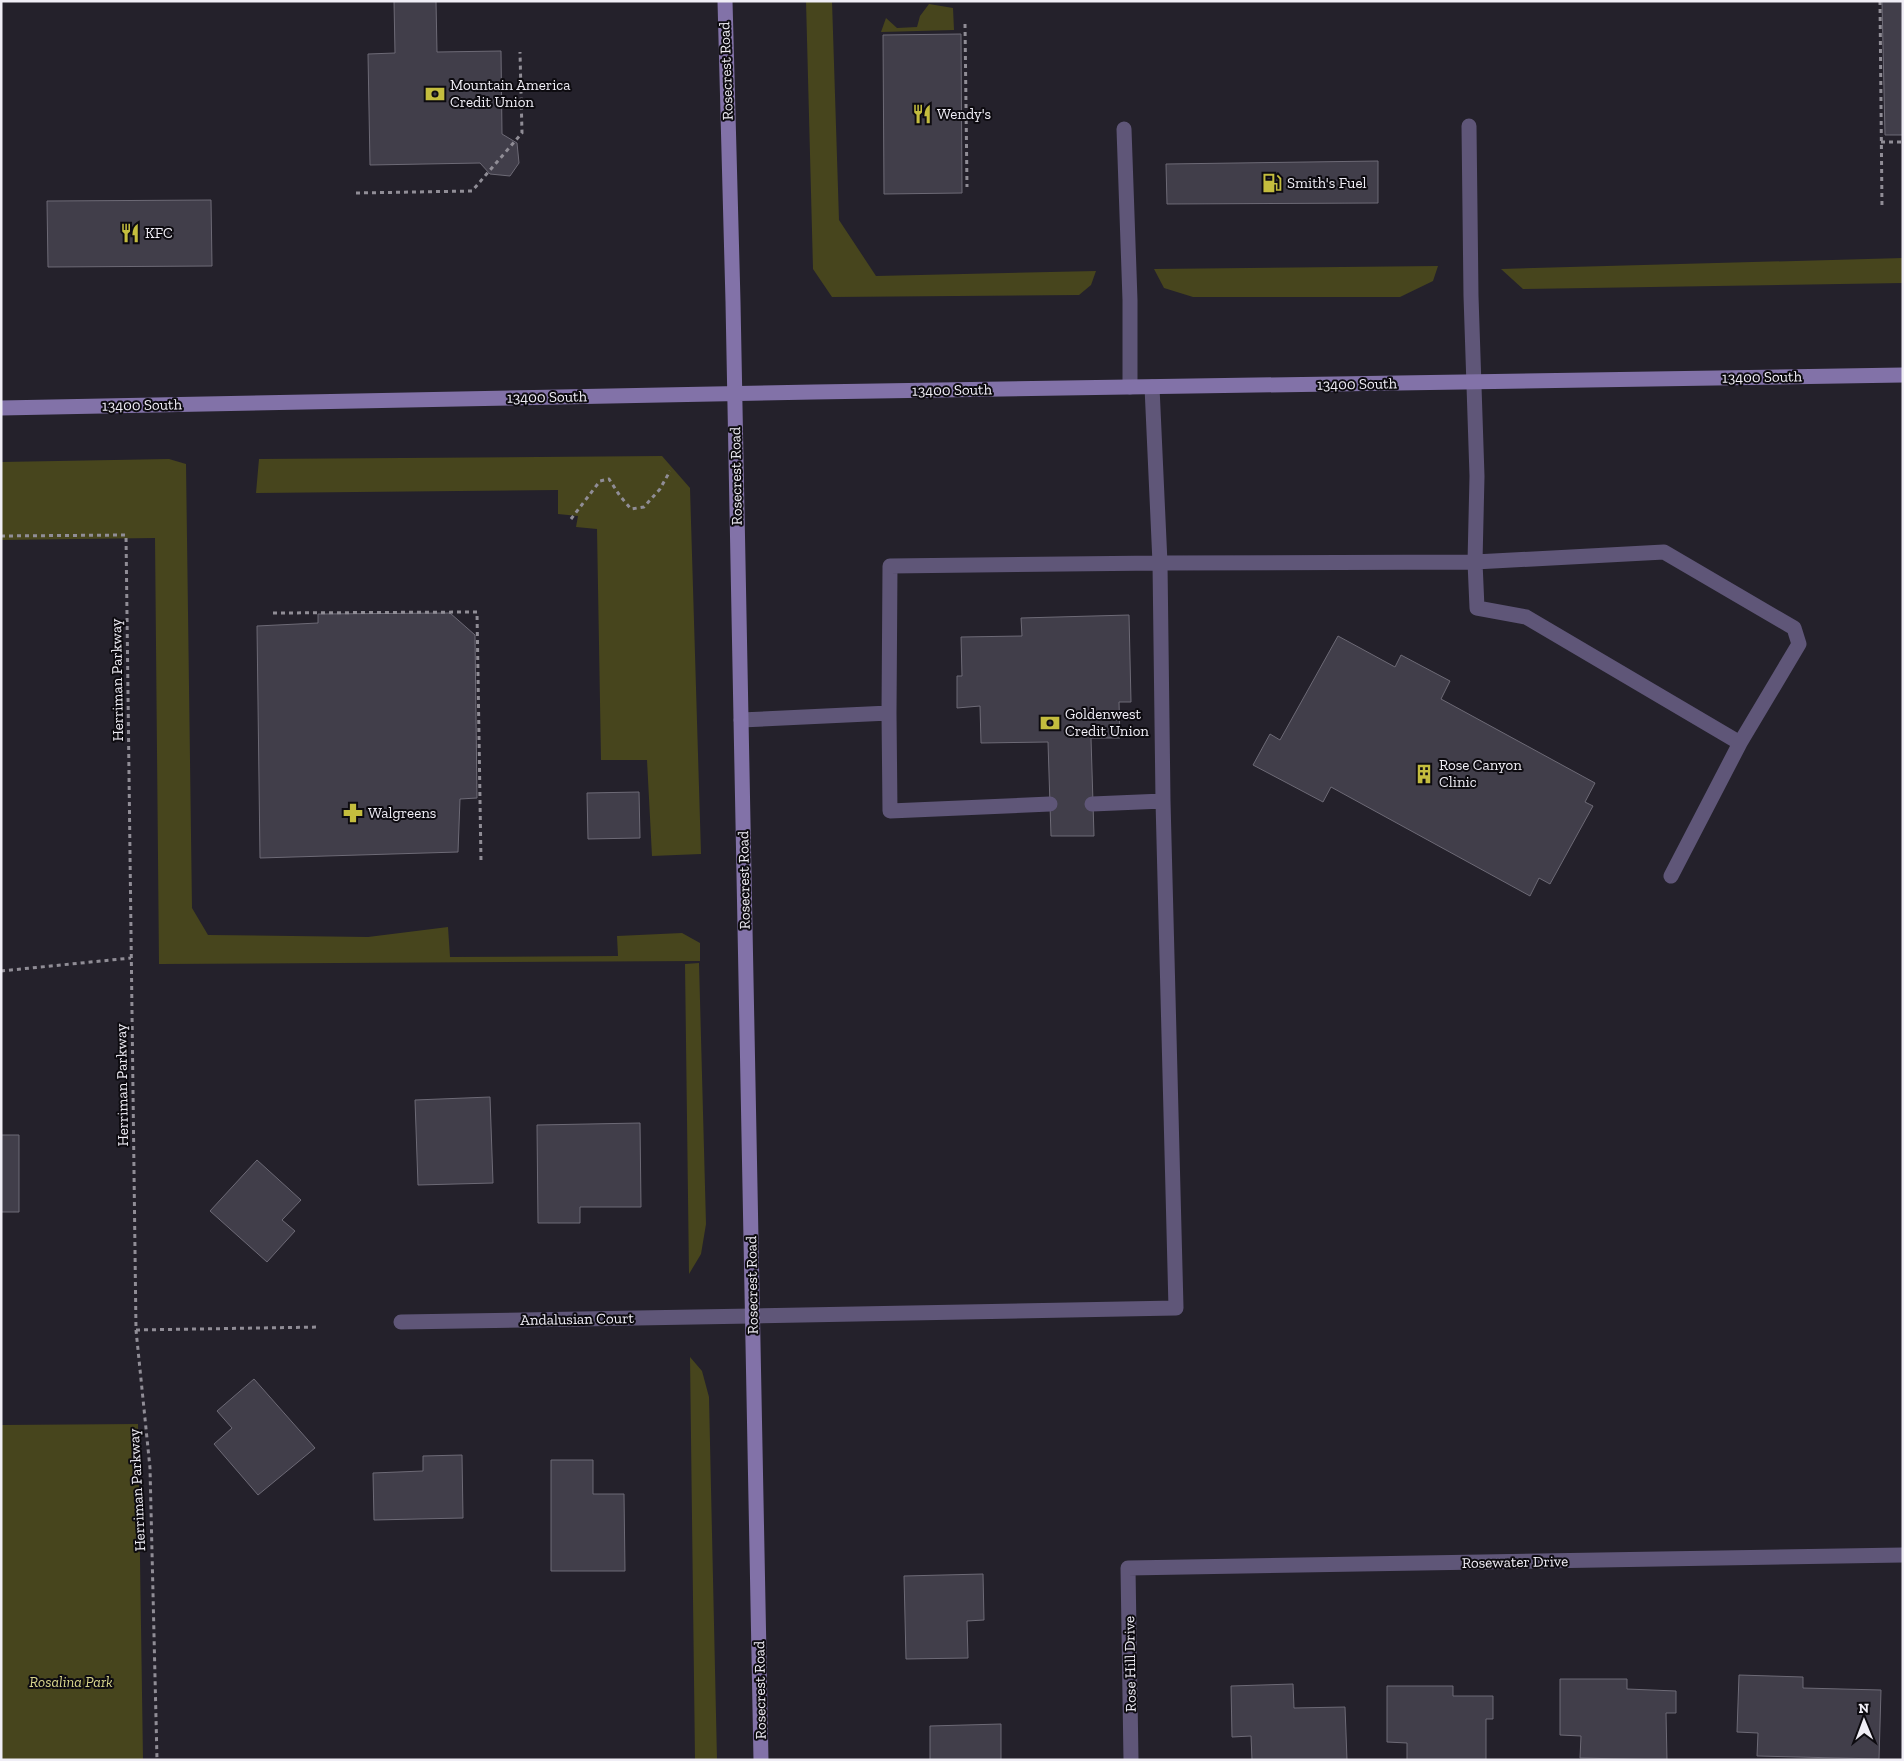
<svg xmlns="http://www.w3.org/2000/svg" width="1904" height="1761" font-family="'Zilla Slab',serif">
<style>
.green{fill:#47451d}
.building{fill:#413e4a;stroke:#6d6a76}
.lines{fill:none;stroke-linecap:round;stroke-linejoin:round}
.path{stroke:#908d96;stroke-width:3;stroke-dasharray:4 4;stroke-linecap:butt}
.lane{stroke:#5f5678;stroke-width:15}
.street{stroke:#5f5678;stroke-width:15}
.secondary{stroke:#8272a8;stroke-width:15}
.labels{text-anchor:middle;stroke-width:4;stroke-linejoin:round;paint-order:stroke}
.street-label{font-size:15px;fill:#f0eef6;stroke:#0d0b10}
.poi-label{font-size:15px;fill:#f0eef6;stroke:#0d0b10;text-anchor:start}
.park-label{font-size:15px;font-style:italic;fill:#d8d58d;stroke:#0d0b10}
</style>
<rect width="100%" height="100%" fill="#24212b"/>
<path class="green" d="M806 1H832L839 220 876 276 1096 271 1091 285 1079 295 832 297 813 269Z
M929 4 953 8 954 30 881 32 886 18 897 28 917 27 920 16Z
M1903 258V283L1523 289 1501 269Z
M1438 266 1433 281 1400 297H1193L1164 288 1154 269Z
M662 456 690 488 701 854 652 856 647 760H601L597 529 576 527 578 516 558 514V490L256 493 259 459Z
M169 459 186 464 192 908 208 935 368 937 448 927 450 957 618 956 617 936 682 933 700 943V961L159 964 155 538 1 540V462Z
M699 963 706 1224 701 1254 689 1274 685 964Z
M690 1357 702 1371 709 1397 717 1760H695Z
M138 1424 143 1760H1V1425Z"/>
<path class="building" d="M394 1H436L437 52 501 51 502 134 517 143 519 163 510 176 490 174 480 163 370 165 368 54 395 53Z
M1882 1H1903V135H1885Z
M961 34 962 193 884 194 883 35Z
M1378 161V203L1167 204 1166 164Z
M211 200 212 266 48 267 47 201Z
M450 613 475 635 477 798 460 799 458 852 260 858 257 626 318 623V614Z
M1129 615 1131 702H1119L1120 738H1091L1094 836H1051L1048 742 981 743 980 706 957 708V676H962L961 637 1022 636 1021 618Z
M1338 636 1395 667 1401 655 1450 681 1441 699 1595 783 1585 802 1593 806 1550 884 1539 878 1530 896 1331 787 1323 802 1253 765 1270 734 1280 740Z
M639 792 640 838 588 839 587 793Z
M490 1097 493 1183 418 1185 415 1100Z
M640 1123 641 1207H580V1223H538L537 1125Z
M1 1135H19V1212H1Z
M257 1160 301 1200 282 1220 295 1231 267 1262 210 1211Z
M254 1379 315 1448 258 1495 214 1444 232 1428 217 1411Z
M462 1455 463 1518 374 1520 373 1473 423 1471V1456Z
M551 1460H593V1494H624L625 1571H551Z
M983 1574 984 1620 967 1621 968 1658 906 1659 904 1576Z
M1739 1675 1803 1677V1688L1881 1690 1879 1759 1757 1756 1758 1733 1737 1732Z
M1560 1679H1627V1689L1676 1691V1713H1666L1667 1760 1580 1758 1581 1736 1560 1735Z
M1293 1684 1294 1708 1345 1707 1347 1760H1252L1251 1736 1232 1737 1231 1686Z
M1387 1686H1453V1696H1493V1719H1486V1760H1407V1743L1387 1742Z
M1001 1724V1760H930V1726Z"/>
<g class="lines">
<path class="path" d="M1880 1 1882 208
M965 24 967 187
M1881 142H1903
M356 193 472 191 522 133 520 52
M571 519 600 481 609 479 620 496 631 509 644 507 660 489 670 471
M1 536 126 535 136 1330 150 1468 157 1760
M273 613 477 612 481 862
M1 971 131 958
M136 1330 320 1327"/>
<path class="lane" d="M1469 126 1471 296 1477 476 1475 562 1477 608 1526 617 1740 743 1671 876
M1124 129 1130 300V387
M889 713 890 811 1050 804
M741 720 889 713 890 566 1160 563 1152 387
M1092 804 1163 801 1160 563 1475 562 1664 552 1794 628 1799 644 1740 743
M752 1316 1176 1308 1163 801"/>
<path class="street" d="M401 1322 752 1316
M1131 1760 1128 1568 1903 1555"/>
<path class="secondary" d="M725 1 733 302 761 1760
M1 408 814 392 1903 375"/>
</g>
<defs>
<symbol id="bank-bare" viewBox="-9 -9 18 18"><path d="M-6-4H6V4H-6ZM0-2.3a2.3 2.3 0 1 0 0 4.6a2.3 2.3 0 1 0 0-4.6Z" fill="#c4bd3e" stroke="#0d0b10" stroke-width="2.5" paint-order="stroke"/></symbol>
<symbol id="restaurant-bare" viewBox="-9 -9 18 18"><path d="M-5-6h1v4h1v-4h1v4h1v-4h1v5L-1.5 .5V6h-2V.5L-5-1ZM5-6V6H3V1.5H1.5Q1.5-4 5-6Z" fill="#c4bd3e" stroke="#0d0b10" stroke-width="2.5" paint-order="stroke"/></symbol>
<symbol id="fuel-bare" viewBox="-9 -9 18 18"><path d="M-5.5-6h7V0h2V4h1.3V-2.5L3-4.5l.8-.8L6-3V5H2.5V1h-1V6h-7ZM-4.2-4.7v3.2H.2V-4.7Z" fill="#c4bd3e" stroke="#0d0b10" stroke-width="2.5" paint-order="stroke"/></symbol>
<symbol id="building-bare" viewBox="-9 -9 18 18"><path d="M-4-6H4V6H1V3H-1V6H-4ZM-2.5-4.3h1.7v1.8h-1.7ZM.8-4.3h1.7v1.8H.8ZM-2.5-1h1.7V.8h-1.7ZM.8-1h1.7V.8H.8Z" fill="#c4bd3e" stroke="#0d0b10" stroke-width="2.5" paint-order="stroke"/></symbol>
<symbol id="pharmacy-bare" viewBox="-9 -9 18 18"><path d="M-2-6h4v4h4v4h-4v4h-4v-4h-4v-4h4Z" fill="#c4bd3e" stroke="#0d0b10" stroke-width="2.5" paint-order="stroke"/></symbol>
</defs>
<g fill-rule="evenodd">
<use href="#bank-bare" x="421" y="80" width="28" height="28"/>
<use href="#restaurant-bare" x="908" y="100" width="28" height="28"/>
<use href="#fuel-bare" x="1258" y="169" width="28" height="28"/>
<use href="#restaurant-bare" x="116" y="219" width="28" height="28"/>
<use href="#bank-bare" x="1036" y="709" width="28" height="28"/>
<use href="#building-bare" x="1410" y="760" width="28" height="28"/>
<use href="#pharmacy-bare" x="339" y="799" width="28" height="28"/>
</g>
<g class="labels">
<g class="street-label">
<text transform="translate(726 71) rotate(-92)" y="5">Rosecrest Road</text>
<text transform="translate(1762 377) rotate(-1)" y="5">13400 South</text>
<text transform="translate(1357 384) rotate(-1)" y="5">13400 South</text>
<text transform="translate(952 390) rotate(-1)" y="5">13400 South</text>
<text transform="translate(547 397) rotate(-1)" y="5">13400 South</text>
<text transform="translate(142 405) rotate(-1)" y="5">13400 South</text>
<text transform="translate(736 476) rotate(-91)" y="5">Rosecrest Road</text>
<text transform="translate(117 680) rotate(-91)" y="5">Herriman Parkway</text>
<text transform="translate(744 880) rotate(-91)" y="5">Rosecrest Road</text>
<text transform="translate(122 1085) rotate(-91)" y="5">Herriman Parkway</text>
<text transform="translate(752 1285) rotate(-91)" y="5">Rosecrest Road</text>
<text transform="translate(577 1319) rotate(-1)" y="5">Andalusian Court</text>
<text transform="translate(137 1490) rotate(-93)" y="5">Herriman Parkway</text>
<text transform="translate(1515 1562) rotate(-1)" y="5">Rosewater Drive</text>
<text transform="translate(1130 1664) rotate(-91)" y="5">Rose Hill Drive</text>
<text transform="translate(760 1690) rotate(-91)" y="5">Rosecrest Road</text>
</g>
<g class="poi-label">
<text x="450" y="90">Mountain America<tspan x="450" dy="17">Credit Union</tspan></text>
<text x="937" y="119">Wendy's</text>
<text x="1287" y="188">Smith's Fuel</text>
<text x="145" y="238">KFC</text>
<text x="1065" y="719">Goldenwest<tspan x="1065" dy="17">Credit Union</tspan></text>
<text x="1439" y="770">Rose Canyon<tspan x="1439" dy="17">Clinic</tspan></text>
<text x="368" y="818">Walgreens</text>
</g>
<g class="park-label">
<text x="71" y="1687">Rosalina Park</text>
</g>
</g>
<rect width="1904" height="1761" fill="none" stroke="#f0eef6" stroke-width="5"/>
<g transform="translate(1864 1721) rotate(359)" stroke="#0d0b10" stroke-width="4" paint-order="stroke">
<path d="M0-4L9 19L0 12L-9 19Z" fill="#f0eef6"/>
<text y="-8" font-size="14" font-weight="bold" text-anchor="middle" fill="#f0eef6">N</text>
</g>
</svg>
